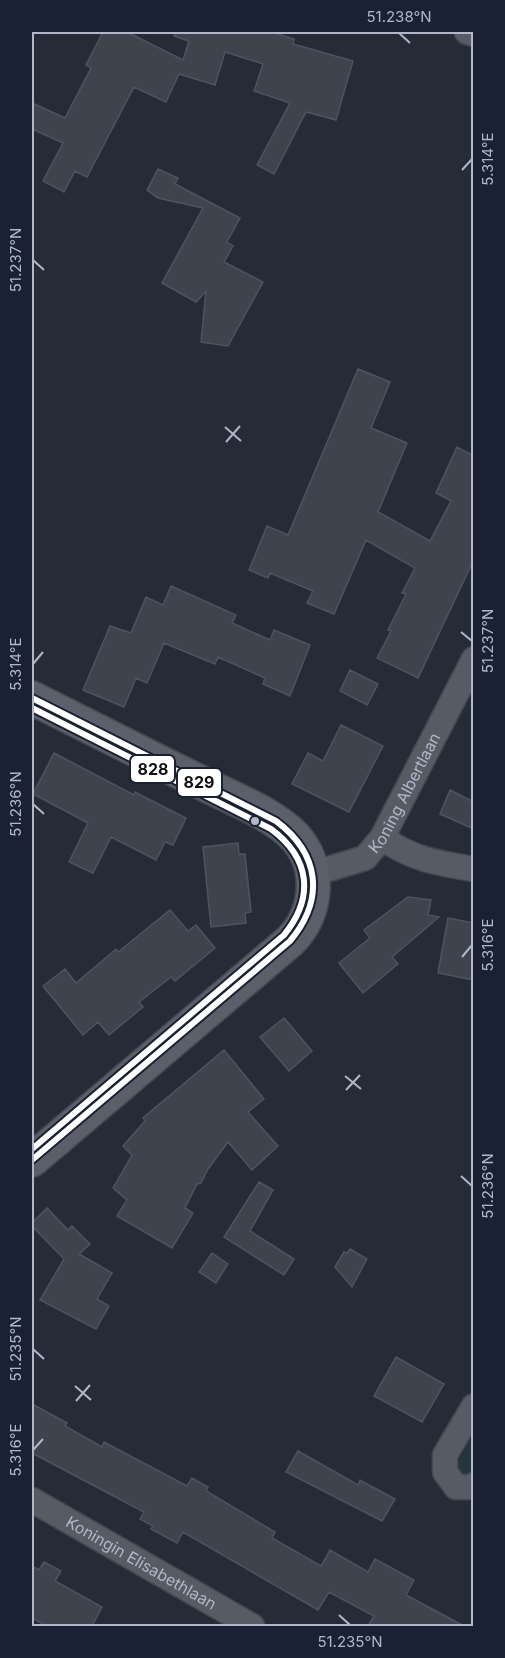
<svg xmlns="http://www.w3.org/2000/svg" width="505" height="1658" font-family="Inter,sans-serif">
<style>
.green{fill:#23373d}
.building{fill:#3e434d;stroke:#4e545f;stroke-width:1.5}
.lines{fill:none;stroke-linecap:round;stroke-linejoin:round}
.minor-casing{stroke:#434750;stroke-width:27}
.secondary-casing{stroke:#434750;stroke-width:36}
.minor{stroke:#565b64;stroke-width:24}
.secondary{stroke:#5b5f69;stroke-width:33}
.bus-1-casing{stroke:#192132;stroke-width:10}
.bus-2-casing{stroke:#192132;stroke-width:10}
.bus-1{stroke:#fff;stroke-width:6}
.bus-2{stroke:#fff;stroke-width:6}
.ticks{fill:none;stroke:#afb7c9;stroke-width:2}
.bus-dot{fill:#afb7c9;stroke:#192132;stroke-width:2}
.labels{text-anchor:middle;stroke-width:4.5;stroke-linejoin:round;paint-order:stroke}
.street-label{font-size:16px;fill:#afb7c9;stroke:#192132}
.line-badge{stroke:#192132;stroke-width:2}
.pale-badge-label{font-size:16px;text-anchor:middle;font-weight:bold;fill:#111}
.neatline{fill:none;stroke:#afb7c9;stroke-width:2}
.ticks-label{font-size:15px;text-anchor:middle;fill:#afb7c9}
</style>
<rect width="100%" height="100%" fill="#262c37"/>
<path class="green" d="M473 1435V1472L460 1479 455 1468Z"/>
<path class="building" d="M103 32H127L183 60 189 41 174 36 175 32H271L294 39 293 44 353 61 336 120 306 112 274 174 257 165 290 103 254 91 263 64 225 52 215 85 179 74 166 102 134 87 87 177 75 171 64 192 43 181 63 143 32 129V103L65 118 91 68 86 65Z
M158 169 178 178 175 184 240 218 227 242 233 246 224 262 263 282 228 346 201 342 206 291 196 302 162 283 203 208 158 198 147 190Z
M358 369 390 382 371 428 407 443 378 512 430 541 451 501 436 493 457 447 474 456V559L418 678 377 658 391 631 388 630 406 594 402 593 415 568 366 540 334 614 307 603 313 591 270 573 268 578 249 570 267 526 288 535Z
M171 586 236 615 232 623 270 640 274 630 310 645 290 696 263 684 265 678 218 657 215 664 164 643 147 683 136 678 124 707 83 690 110 626 131 633 146 597 163 605Z
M350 670 378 684 367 705 340 691Z
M341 725 383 746 349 812 292 784 308 753 323 761Z
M54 753 134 795 135 792 186 818 173 845 165 842 156 860 111 837 93 873 69 862 88 823 33 794Z
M450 790 474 802V829L440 814Z
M238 843 239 854H245L251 912 245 913 246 923 211 927 203 847Z
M408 897 431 900 428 915 439 917 392 957 398 964 363 993 339 963 370 938 364 930Z
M170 910 188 931 196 925 215 948 175 981 171 977 139 1002 143 1007 109 1035 98 1022 83 1035 43 986 65 969 76 983 116 949 118 952Z
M448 918 474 923V980L438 973Z
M284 1018 312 1051 289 1071 260 1037Z
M224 1050 264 1099 248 1112 278 1146 252 1170 228 1142 208 1169 201 1183 197 1184 185 1208 193 1213 172 1248 117 1216 127 1200 113 1188 132 1155 123 1146 145 1121 143 1118Z
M259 1182 273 1190 250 1231 294 1259 284 1275 224 1237Z
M47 1208 68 1230 72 1226 90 1244 79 1254 112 1273 97 1299 109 1306 96 1329 40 1300 64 1259 32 1226V1223Z
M350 1249 367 1259 352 1287 335 1267 344 1252 347 1253Z
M212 1253 228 1264 216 1283 199 1272Z
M396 1357 444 1384 422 1422 374 1396Z
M32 1404 67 1423 65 1426 102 1447 104 1442 187 1486 192 1478 208 1487 206 1491 275 1532 272 1538 321 1566 330 1550 368 1572 375 1559 414 1580 406 1595 464 1626H368L374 1616 329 1592 318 1610 183 1532 177 1543 151 1529 153 1526 140 1519 144 1512 32 1453Z
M298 1451 358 1485 360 1480 395 1499 382 1521 286 1472Z
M44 1562 61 1571 55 1581 102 1607 92 1626H47L32 1618V1566L39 1570Z"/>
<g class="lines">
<defs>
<g id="minor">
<path d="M467 32 474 34"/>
<path d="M382 838C414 860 437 863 474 869"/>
<path id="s1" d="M312 874 365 858 382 838 474 659"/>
<path d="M474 1406 445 1455V1472L456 1487H471L474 1485"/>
<path id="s2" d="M32 1500 252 1626"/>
</g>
<path id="secondary" d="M32 698C90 727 149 757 208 786 236 800 273 814 295 837 322 867 318 913 290 941L32 1160"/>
</defs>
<use href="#minor" class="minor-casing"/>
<use href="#secondary" class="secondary-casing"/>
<use href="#minor" class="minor"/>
<use href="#secondary" class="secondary"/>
<defs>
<path id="bus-1" d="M32 698 276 821C320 854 325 899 290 941L32 1160"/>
<path id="bus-2" d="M32 708 271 829C310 858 315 897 284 935L32 1149"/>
</defs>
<use href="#bus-1" class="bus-1-casing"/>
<use href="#bus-2" class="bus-2-casing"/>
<use href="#bus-1" class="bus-1"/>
<use href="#bus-2" class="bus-2"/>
</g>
<path class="ticks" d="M399 33 410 43M462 170 472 159M33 260 44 270M225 427 241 441M226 442 240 426M461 632 472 641M33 664 43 652M33 804 44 814M462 957 472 945M345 1076 361 1089M346 1090 360 1075M461 1176 472 1186M33 1349 44 1359M75 1386 91 1400M76 1401 90 1385M33 1450 43 1439M339 1615 350 1625"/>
<circle class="bus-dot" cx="255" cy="821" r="5"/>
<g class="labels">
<g class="street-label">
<text dy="6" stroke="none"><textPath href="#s1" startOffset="132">Koning Albertlaan</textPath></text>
<text dy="6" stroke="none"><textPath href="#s2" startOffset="126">Koningin Elisabethlaan</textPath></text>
</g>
</g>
<g class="line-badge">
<rect x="130" y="755" width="45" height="28" rx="6" fill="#fff"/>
<rect x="177" y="768" width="45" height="29" rx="6" fill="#fff"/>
</g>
<g class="pale-badge-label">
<text x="153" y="775">828</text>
<text x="199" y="788">829</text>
</g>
<rect width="505" height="1658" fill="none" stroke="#192132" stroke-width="66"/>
<rect x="33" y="33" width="439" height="1592" class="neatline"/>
<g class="ticks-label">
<text x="399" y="22">51.238°N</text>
<text transform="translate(488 159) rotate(-90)" y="5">5.314°E</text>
<text transform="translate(16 260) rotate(-90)" y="5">51.237°N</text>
<text transform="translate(488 641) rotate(-90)" y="5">51.237°N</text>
<text transform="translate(16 664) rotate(-90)" y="5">5.314°E</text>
<text transform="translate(16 804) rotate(-90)" y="5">51.236°N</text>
<text transform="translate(488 945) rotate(-90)" y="5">5.316°E</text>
<text transform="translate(488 1186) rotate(-90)" y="5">51.236°N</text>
<text transform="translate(16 1349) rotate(-90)" y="5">51.235°N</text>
<text transform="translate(16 1450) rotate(-90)" y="5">5.316°E</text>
<text x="350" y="1647">51.235°N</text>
</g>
</svg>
